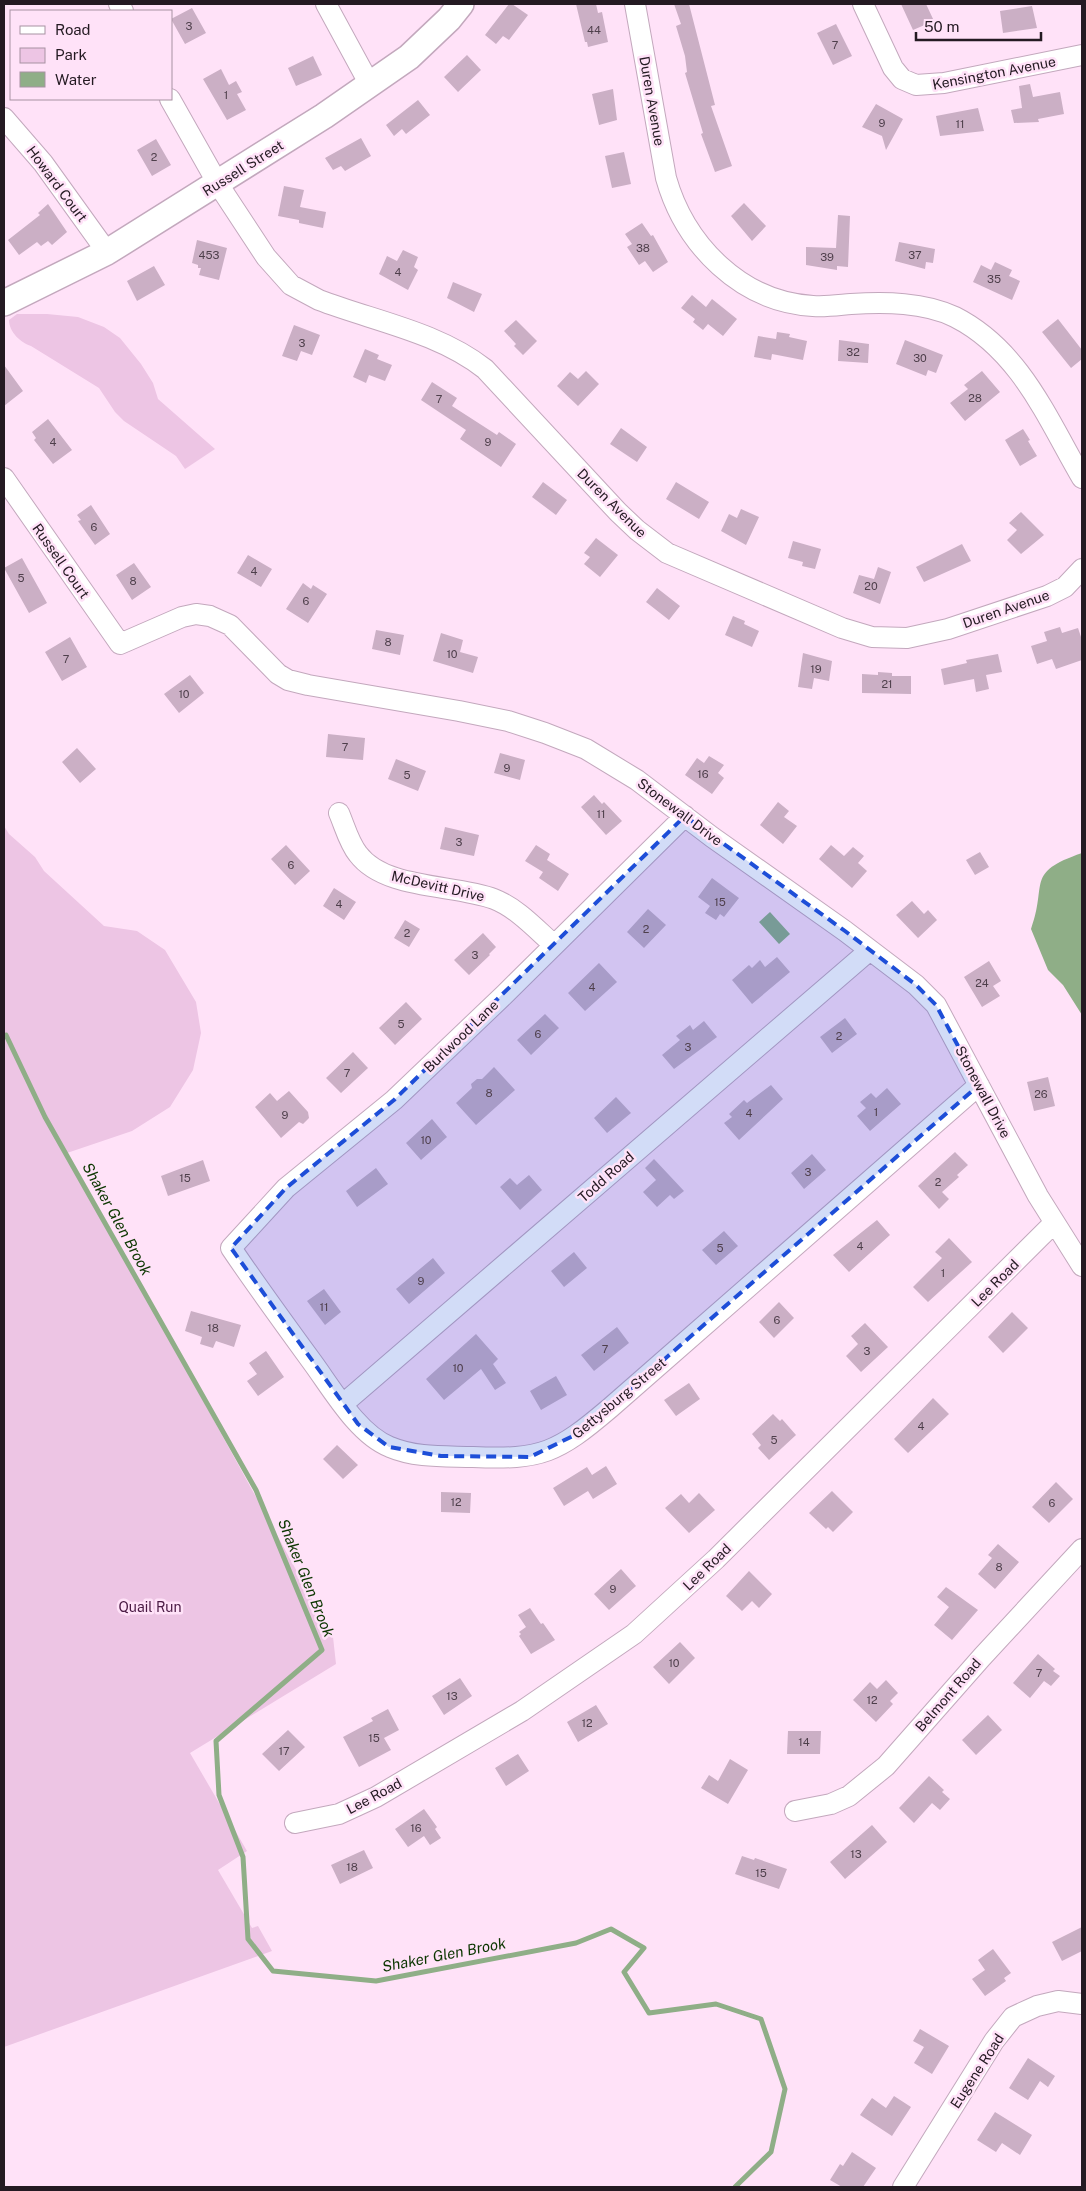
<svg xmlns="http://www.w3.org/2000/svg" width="1086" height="2191" font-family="'Public Sans',sans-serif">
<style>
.green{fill:#edc5e4}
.water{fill:#8fae87}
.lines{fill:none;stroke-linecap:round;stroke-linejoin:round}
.stream{stroke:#8fae87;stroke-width:5}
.building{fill:#cbafc5}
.minor-casing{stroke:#c3a8bd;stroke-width:22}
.tertiary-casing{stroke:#c3a8bd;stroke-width:28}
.minor{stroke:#fff;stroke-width:20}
.tertiary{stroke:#fff;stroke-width:25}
.marked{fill:#1d4ed8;fill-opacity:0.2;stroke:#1d4ed8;stroke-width:4;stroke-dasharray:10 6;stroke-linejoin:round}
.labels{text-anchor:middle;stroke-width:5;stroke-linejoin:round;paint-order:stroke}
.number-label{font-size:11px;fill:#4e3f4b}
.street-label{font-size:14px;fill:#241a22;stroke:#ffe2f8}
.park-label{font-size:14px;fill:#4a1943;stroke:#ffe2f8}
.water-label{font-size:15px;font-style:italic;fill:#0c3600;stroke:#ffe2f8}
</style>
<rect width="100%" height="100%" fill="#ffe2f8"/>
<path class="green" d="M17 314H47L78 317 104 327 120 338 141 364 153 383 158 399 215 449 185 469 176 456 124 421 115 412 99 388 31 346C21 343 9 332 9 320Z
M4 826 9 834 35 857 44 871 104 926 137 931 165 950 196 1002 201 1033 193 1070 170 1107 132 1131 67 1153 333 1637 336 1664 190 1753 247 1851 218 1870 252 1928 258 1926 272 1951 4 2047Z"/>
<path class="water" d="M1082 853V1015L1063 985 1048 970 1031 929C1048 883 1024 873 1082 853Z
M770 912 790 934 779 944 759 922Z"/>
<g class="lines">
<path class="stream" d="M4 1036 6 1035 45 1117 256 1490 322 1650 216 1741 219 1795 243 1857 248 1939 273 1971 376 1981 576 1943 611 1929 644 1948 624 1972 649 2013 716 2004 761 2019 785 2089 771 2152 735 2187"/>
</g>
<path class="building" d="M509 4H512L528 15 509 40 503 36 496 44 485 35Z
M576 4H596L598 13 602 12 608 42 588 47 587 42H585Z
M674 4H689L715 105 711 106 732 166 715 172 701 134 703 133 685 73 687 72 685 56 676 26 681 24Z
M901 4H926L934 21 913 30Z
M1032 6 1037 28 1003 33 1000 11Z
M192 8 206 33 185 44 171 19Z
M836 24 852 56 833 65 817 33Z
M467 55 481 70 458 92 444 77Z
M313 56 322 75 296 86 288 68Z
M221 69 229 85 236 81 242 92 237 94 246 110 227 120 203 79Z
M1030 84 1033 97 1060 92 1064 114 1038 119 1039 122 1014 123 1011 110 1022 108 1019 86Z
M613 89 617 120 599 125 592 94Z
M418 100 430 115 406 134 402 129 394 136 386 125Z
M876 104 903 119 886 150 882 136 862 127Z
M978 108 984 131 940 136 936 116Z
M361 138 371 156 345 171 341 166 333 170 325 158Z
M156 139 171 165 152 176 137 150Z
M624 152 631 184 612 188 605 156Z
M284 186 304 190 300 207 326 212 323 228 299 223V220L278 216Z
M744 203 766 226 752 241 731 216Z
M48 204 67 232 52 245 48 241 41 246 37 242 19 255 8 240 40 215 38 213Z
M838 215 850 216 848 267 837 266V270L806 265V247L836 248Z
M642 223 651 236 653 235 668 262 653 272 645 261 639 265 627 247 632 244 625 234Z
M197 240 227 248 219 280 199 275 201 268H198V265L192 263Z
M899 242 935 249 933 263 926 262 925 269 895 261Z
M403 250 418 257 414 267 418 270 408 290 379 274 387 256 397 261Z
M995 262 1012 270 1009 276 1020 281 1012 300 973 282 981 265 991 270Z
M154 266 165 285 137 301 127 281Z
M453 282 482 294 474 312 447 298Z
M692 295 706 307 712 299 737 319 723 336 708 324 703 330 693 322 695 319 681 308Z
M1058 319 1082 350V359L1071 368 1042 332Z
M516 320 537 341 523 355 514 346 516 344 504 331Z
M294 325 320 335 312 355 301 351 297 361 282 356Z
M777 332 790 334 789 337 807 341 803 360 772 354 771 360 754 357 758 336 776 339Z
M839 340 869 344 868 363 838 361Z
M905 340 943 355 936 373 928 370 926 376 896 364Z
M365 349 379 355 377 359 392 365 385 381 369 375 366 383 353 377Z
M4 365 23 391 4 406Z
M586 371 599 384 578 406 557 386 570 372 578 379Z
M982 371 1000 392 965 421 950 403 968 389 964 385Z
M432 382 457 398 452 406 497 435 499 432 516 444 501 467 460 439 466 430 421 400Z
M48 419 72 450 53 464 34 440 36 438 32 432Z
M621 428 647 447 637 462 610 444Z
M1023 429 1030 440 1028 441 1037 456 1020 466 1005 440Z
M543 482 567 500 556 515 532 497Z
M676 482 709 502 699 519 666 499Z
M91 505 110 534 95 545 78 521 81 520 77 515Z
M741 509 759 517 746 545 721 531 729 514 737 518Z
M1021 512 1044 535 1021 554 1007 540 1017 530 1009 523Z
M596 538 618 555 600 577 584 564 590 557 584 553Z
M793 541 821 549 815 569 802 566 803 562 788 558Z
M962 544 971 561 924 582 916 567Z
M248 555 272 569 261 587 237 573Z
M22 558 47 603 29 613 4 568Z
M134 563 151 587 132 600 116 575Z
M878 567 891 572 880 604 853 593 859 575 874 579Z
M303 583 311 589 313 585 327 594 308 623 286 609Z
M657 588 680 606 669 620 646 602Z
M733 616 745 621 744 624 759 631 752 647 725 635Z
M1060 627 1062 633 1078 628 1082 640V660L1056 669 1052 659 1037 664 1031 646 1047 641 1044 632Z
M376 630 404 635 400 655 372 649Z
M441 633 463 640 460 652 478 657 473 673 433 661Z
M70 637 87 667 62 681 45 652Z
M803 653 832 661 829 681 814 678 812 689 798 687Z
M998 654 1002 672 986 675 989 689 976 692 974 679 944 685 941 669 967 663 966 660Z
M878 672 892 673V676H911V694L862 693V674L878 675Z
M190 675 204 693 179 713 164 694Z
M328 734 365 738 363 760 326 757Z
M77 748 96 769 80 783 62 762Z
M500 753 525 760 520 780 494 773Z
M709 756 724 765 718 773 724 778 712 794 685 775 697 758 704 763Z
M396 759 426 771 418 791 388 779Z
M594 795 602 804 604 802 622 821 606 835 581 807Z
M778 802 789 811 784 817 797 826 783 844 760 825Z
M445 827 479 835 474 856 440 849Z
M286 845 310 871 295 885 271 859Z
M536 845 550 854 547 860 569 874 558 891 539 878 543 872 525 861Z
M831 845 844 856 853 847 864 856 858 863 867 871 852 888 819 859Z
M980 852 989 867 975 875 966 860Z
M712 878 739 898 724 917 720 914 716 920 705 913 710 906 698 897Z
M334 888 356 902 344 920 323 906Z
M912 901 924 914 928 910 937 920 918 938 896 915Z
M648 909 666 925 644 948 627 932Z
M405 920 420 929 409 947 394 938Z
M483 933 496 947 489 954 490 955 469 975 454 960Z
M777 957 790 972 752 1004 732 980 749 965 752 968 760 960 765 967Z
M989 961 1001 981 993 986 1000 996 982 1007 964 977Z
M599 963 617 982 585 1011 568 993Z
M406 1002 422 1019 395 1045 379 1028Z
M545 1014 559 1028 531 1055 517 1040Z
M845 1018 857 1034 832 1053 820 1037Z
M704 1021 717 1037 674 1069 662 1055 680 1040 676 1036 690 1025 693 1030Z
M353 1052 368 1068 341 1093 326 1078Z
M494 1067 515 1090 476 1125 456 1103 472 1088 471 1084 477 1079H482Z
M1048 1077 1055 1106 1034 1111 1027 1082Z
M771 1085 783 1099 739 1140 724 1123 732 1117 729 1114 744 1100 747 1103Z
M887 1088 901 1104 870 1131 857 1116 866 1108 860 1102 871 1093 876 1098Z
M289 1091 308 1112 309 1118 303 1124 299 1122 281 1138 255 1107 270 1093 277 1101Z
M616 1097 631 1113 607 1133 594 1118Z
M432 1119 447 1137 421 1160 406 1143Z
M955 1152 968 1165 957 1175 959 1177 942 1192 949 1199 939 1209 918 1186Z
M812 1154 826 1170 804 1189 791 1173Z
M654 1159 684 1191 674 1199 670 1195 657 1207 643 1192 656 1180 645 1168Z
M203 1160 210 1181 168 1196 161 1176Z
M376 1168 388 1184 357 1207 346 1191Z
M529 1175 542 1190 520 1210 500 1187 510 1178 517 1185Z
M877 1220 890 1235 849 1272 833 1255Z
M724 1231 738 1246 716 1265 702 1250Z
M949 1238 972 1262 928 1302 913 1287 942 1258 935 1252Z
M574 1252 587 1268 564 1287 551 1271Z
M433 1258 445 1273 409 1304 396 1289Z
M324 1289 341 1312 325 1325 307 1301Z
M779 1302 794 1318 774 1338 759 1322Z
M191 1311 241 1325 234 1347 216 1341 213 1348 200 1344 202 1337 185 1331Z
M1012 1312 1028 1328 1003 1353 988 1337Z
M865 1323 888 1347 861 1372 846 1356 858 1344 851 1336Z
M617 1327 629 1343 594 1371 581 1355Z
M476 1334 498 1359 493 1364 506 1383 495 1390 481 1369 444 1400 426 1379Z
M266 1351 284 1377 258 1396 247 1381 257 1374 249 1363Z
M556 1376 567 1395 541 1410 530 1391Z
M689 1383 700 1399 676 1416 664 1400Z
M933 1398 949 1414 908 1453 894 1439Z
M773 1414 780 1421 782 1419 796 1435 769 1460 758 1448 761 1445 752 1434Z
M337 1445 358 1465 343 1479 323 1459Z
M606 1466 617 1484 593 1499 588 1491 564 1506 553 1488 587 1467 592 1475Z
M1056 1482 1073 1499 1049 1523 1032 1507Z
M832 1491 853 1512 833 1532 828 1527 826 1529 809 1513Z
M441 1492 471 1493 470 1513 441 1512Z
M699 1493 715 1510 689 1533 665 1508 681 1494 689 1503Z
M998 1544 1019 1562 995 1589 978 1574 992 1558 988 1555Z
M621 1569 636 1586 609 1610 594 1594Z
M749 1571 772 1594 759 1608 752 1601 742 1611 726 1596Z
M946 1587 978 1610 952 1640 934 1625 949 1607 937 1597Z
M530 1608 541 1624 543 1623 555 1640 531 1654 519 1636 521 1634 519 1632 526 1627 518 1615Z
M680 1642 695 1658 669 1684 653 1667Z
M1038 1654 1055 1669 1053 1671 1060 1676 1051 1686 1044 1681 1030 1698 1013 1683Z
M460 1678 472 1696 444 1715 432 1696Z
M886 1680 898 1693 890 1701 893 1704 876 1722 853 1700 870 1682 877 1689Z
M596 1705 608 1724 578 1742 567 1722Z
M388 1709 399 1730 384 1738 391 1750 359 1767 343 1737 373 1721 371 1718Z
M988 1715 1002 1730 976 1755 962 1740Z
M288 1730 305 1747 279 1771 262 1754Z
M788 1731H821L820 1754H787Z
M518 1754 529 1771 506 1786 495 1768Z
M730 1759 748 1770 728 1804 701 1788 709 1775 718 1781Z
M929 1776 944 1790 942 1792 950 1799 940 1810 932 1803 914 1823 899 1808Z
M424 1809 437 1827 435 1829 441 1838 430 1845 424 1836 408 1847 395 1829Z
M872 1825 887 1842 845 1879 830 1862Z
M364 1850 373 1868 340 1884 331 1865Z
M742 1856 754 1860 755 1858 787 1869 779 1889 735 1874Z
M1082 1927V1951L1062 1961 1052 1942Z
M993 1949 1011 1973 1004 1978 1006 1981 985 1996 972 1979 985 1970 978 1960Z
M920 2029 949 2046 932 2074 914 2063 924 2047 913 2041Z
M1028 2058 1055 2076 1048 2087 1040 2081 1028 2100 1009 2088Z
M894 2096 911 2107 892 2136 860 2115 872 2098 886 2108Z
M995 2112 1032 2135 1020 2155 1002 2143 996 2152 977 2140Z
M852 2152 876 2168 863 2187H842L830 2180 840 2164 843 2166Z"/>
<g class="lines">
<defs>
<path id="minor" d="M119 4 123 11
M326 4 370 85
M635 4 666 178C685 245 741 302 813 306 826 307 839 305 851 304 885 302 924 302 955 317 1020 350 1047 418 1082 478
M863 4 893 68 902 79 916 85 944 83 1082 55
M170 99 218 184 266 257 291 285 319 300C374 321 438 332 485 369L618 512 637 530 667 553 842 628 872 637 907 638 948 629 1047 596 1065 587 1082 569
M4 118 43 163 107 252
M4 478 120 644 182 617 196 614 210 616 230 625 278 674 288 680 308 685 459 711 508 721 545 733 586 749 637 780 712 837 845 931 916 985 936 1005 1038 1196 1082 1266
M339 813C345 827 349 843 358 854 385 890 454 884 494 899 517 908 536 929 554 945
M685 816 505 994 394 1100 286 1188 231 1248C256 1285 283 1322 310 1359 331 1387 357 1434 390 1447 416 1458 445 1456 473 1457 542 1460 557 1453 610 1408L979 1085
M343 1404 870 950
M795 1811 831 1804 849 1796 886 1766 982 1657 1082 1549
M295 1823 339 1814 376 1797 522 1711 634 1634 716 1559 1054 1223
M903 2187 994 2041 1013 2017 1037 2006 1058 2001 1082 2004"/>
<path id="tertiary" d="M4 303 107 252 324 116 409 57 449 19 461 4"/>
</defs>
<use href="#minor" class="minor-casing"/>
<use href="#tertiary" class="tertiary-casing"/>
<use href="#minor" class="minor"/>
<use href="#tertiary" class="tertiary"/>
</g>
<path class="marked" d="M685 816 845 931 916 985 936 1005 979 1085 581 1432 530 1457 441 1456 389 1447 358 1424 231 1248 286 1188 394 1100Z"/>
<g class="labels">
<g class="number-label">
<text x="189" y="30">3</text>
<text x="594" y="34">44</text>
<text x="835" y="49">7</text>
<text x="226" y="99">1</text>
<text x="882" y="127">9</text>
<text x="960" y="128">11</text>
<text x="154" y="161">2</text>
<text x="643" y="252">38</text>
<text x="209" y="259">453</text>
<text x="915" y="259">37</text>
<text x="827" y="261">39</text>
<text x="398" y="276">4</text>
<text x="994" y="283">35</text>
<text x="302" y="347">3</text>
<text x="853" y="356">32</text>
<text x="920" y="362">30</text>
<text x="975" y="402">28</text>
<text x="439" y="403">7</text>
<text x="53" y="446">4</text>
<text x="488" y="446">9</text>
<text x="94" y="531">6</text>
<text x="254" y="575">4</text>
<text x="21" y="582">5</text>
<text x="133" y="585">8</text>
<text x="871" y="590">20</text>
<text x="306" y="605">6</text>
<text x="388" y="646">8</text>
<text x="452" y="658">10</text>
<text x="66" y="663">7</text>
<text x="816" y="673">19</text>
<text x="887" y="688">21</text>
<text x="184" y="698">10</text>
<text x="345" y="751">7</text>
<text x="507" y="772">9</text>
<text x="703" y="778">16</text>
<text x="407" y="779">5</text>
<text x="601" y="818">11</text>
<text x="459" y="846">3</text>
<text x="291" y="869">6</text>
<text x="720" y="906">15</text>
<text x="339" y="908">4</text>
<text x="646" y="933">2</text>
<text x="407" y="937">2</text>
<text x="475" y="959">3</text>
<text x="982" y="987">24</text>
<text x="592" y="991">4</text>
<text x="401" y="1028">5</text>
<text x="538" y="1038">6</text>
<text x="839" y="1040">2</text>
<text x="688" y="1051">3</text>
<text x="347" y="1077">7</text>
<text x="489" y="1097">8</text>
<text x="1041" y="1098">26</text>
<text x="876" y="1116">1</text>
<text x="749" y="1117">4</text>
<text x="285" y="1119">9</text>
<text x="426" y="1144">10</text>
<text x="808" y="1176">3</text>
<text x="185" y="1182">15</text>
<text x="938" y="1186">2</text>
<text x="860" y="1250">4</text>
<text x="720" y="1252">5</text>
<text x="943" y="1277">1</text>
<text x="421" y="1285">9</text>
<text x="324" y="1311">11</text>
<text x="777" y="1324">6</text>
<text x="213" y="1332">18</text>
<text x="605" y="1353">7</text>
<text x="867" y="1355">3</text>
<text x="458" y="1372">10</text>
<text x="921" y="1430">4</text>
<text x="774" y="1444">5</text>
<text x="456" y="1506">12</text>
<text x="1052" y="1507">6</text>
<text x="999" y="1571">8</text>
<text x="613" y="1593">9</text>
<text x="674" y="1667">10</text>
<text x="1039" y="1677">7</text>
<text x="452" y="1700">13</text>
<text x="872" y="1704">12</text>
<text x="587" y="1727">12</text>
<text x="374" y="1742">15</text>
<text x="804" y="1746">14</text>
<text x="284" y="1755">17</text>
<text x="416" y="1832">16</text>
<text x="856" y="1858">13</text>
<text x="352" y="1871">18</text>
<text x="761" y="1877">15</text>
</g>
<g class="street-label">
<text transform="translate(994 73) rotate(-11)" y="5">Kensington Avenue</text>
<text transform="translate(652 101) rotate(80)" y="5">Duren Avenue</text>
<text transform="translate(243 168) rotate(-32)" y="5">Russell Street</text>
<text transform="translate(57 184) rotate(53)" y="5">Howard Court</text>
<text transform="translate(612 503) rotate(45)" y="5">Duren Avenue</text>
<text transform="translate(61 561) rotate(55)" y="5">Russell Court</text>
<text transform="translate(1006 609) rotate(-19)" y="5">Duren Avenue</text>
<text transform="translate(680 812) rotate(37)" y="5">Stonewall Drive</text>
<text transform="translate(438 886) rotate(13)" y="5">McDevitt Drive</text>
<text transform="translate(461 1036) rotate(-44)" y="5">Burlwood Lane</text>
<text transform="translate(983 1092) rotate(62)" y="5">Stonewall Drive</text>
<text transform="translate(606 1177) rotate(-41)" y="5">Todd Road</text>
<text transform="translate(995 1283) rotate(-45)" y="5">Lee Road</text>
<text transform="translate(619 1398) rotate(-40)" y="5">Gettysburg Street</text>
<text transform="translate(707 1567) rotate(-44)" y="5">Lee Road</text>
<text transform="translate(948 1695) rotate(-49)" y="5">Belmont Road</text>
<text transform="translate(374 1796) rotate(-28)" y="5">Lee Road</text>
<text transform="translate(977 2071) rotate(-57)" y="5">Eugene Road</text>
</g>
<g class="park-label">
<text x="150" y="1612">Quail Run</text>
</g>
<g class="water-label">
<text transform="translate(117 1219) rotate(61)" y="5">Shaker Glen Brook</text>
<text transform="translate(306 1578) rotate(68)" y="5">Shaker Glen Brook</text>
<text transform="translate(444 1955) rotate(-11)" y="5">Shaker Glen Brook</text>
</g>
</g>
<rect width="1086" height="2191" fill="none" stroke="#241a22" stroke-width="10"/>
<rect x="10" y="10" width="162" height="90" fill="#ffe2f8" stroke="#a792a2"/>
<rect x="20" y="26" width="25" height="8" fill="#ffffff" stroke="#a792a2"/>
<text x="55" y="35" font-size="15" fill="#241a22">Road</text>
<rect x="20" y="48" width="25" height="15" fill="#edc5e4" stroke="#a792a2"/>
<text x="55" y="60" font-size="15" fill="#241a22">Park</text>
<rect x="20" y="72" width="25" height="15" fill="#8fae87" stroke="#a792a2"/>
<text x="55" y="85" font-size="15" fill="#241a22">Water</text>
<path d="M916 32v8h125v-8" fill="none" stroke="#241a22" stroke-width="2.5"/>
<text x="924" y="32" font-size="15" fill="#241a22" stroke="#ffe2f8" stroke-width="4" paint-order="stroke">50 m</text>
</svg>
